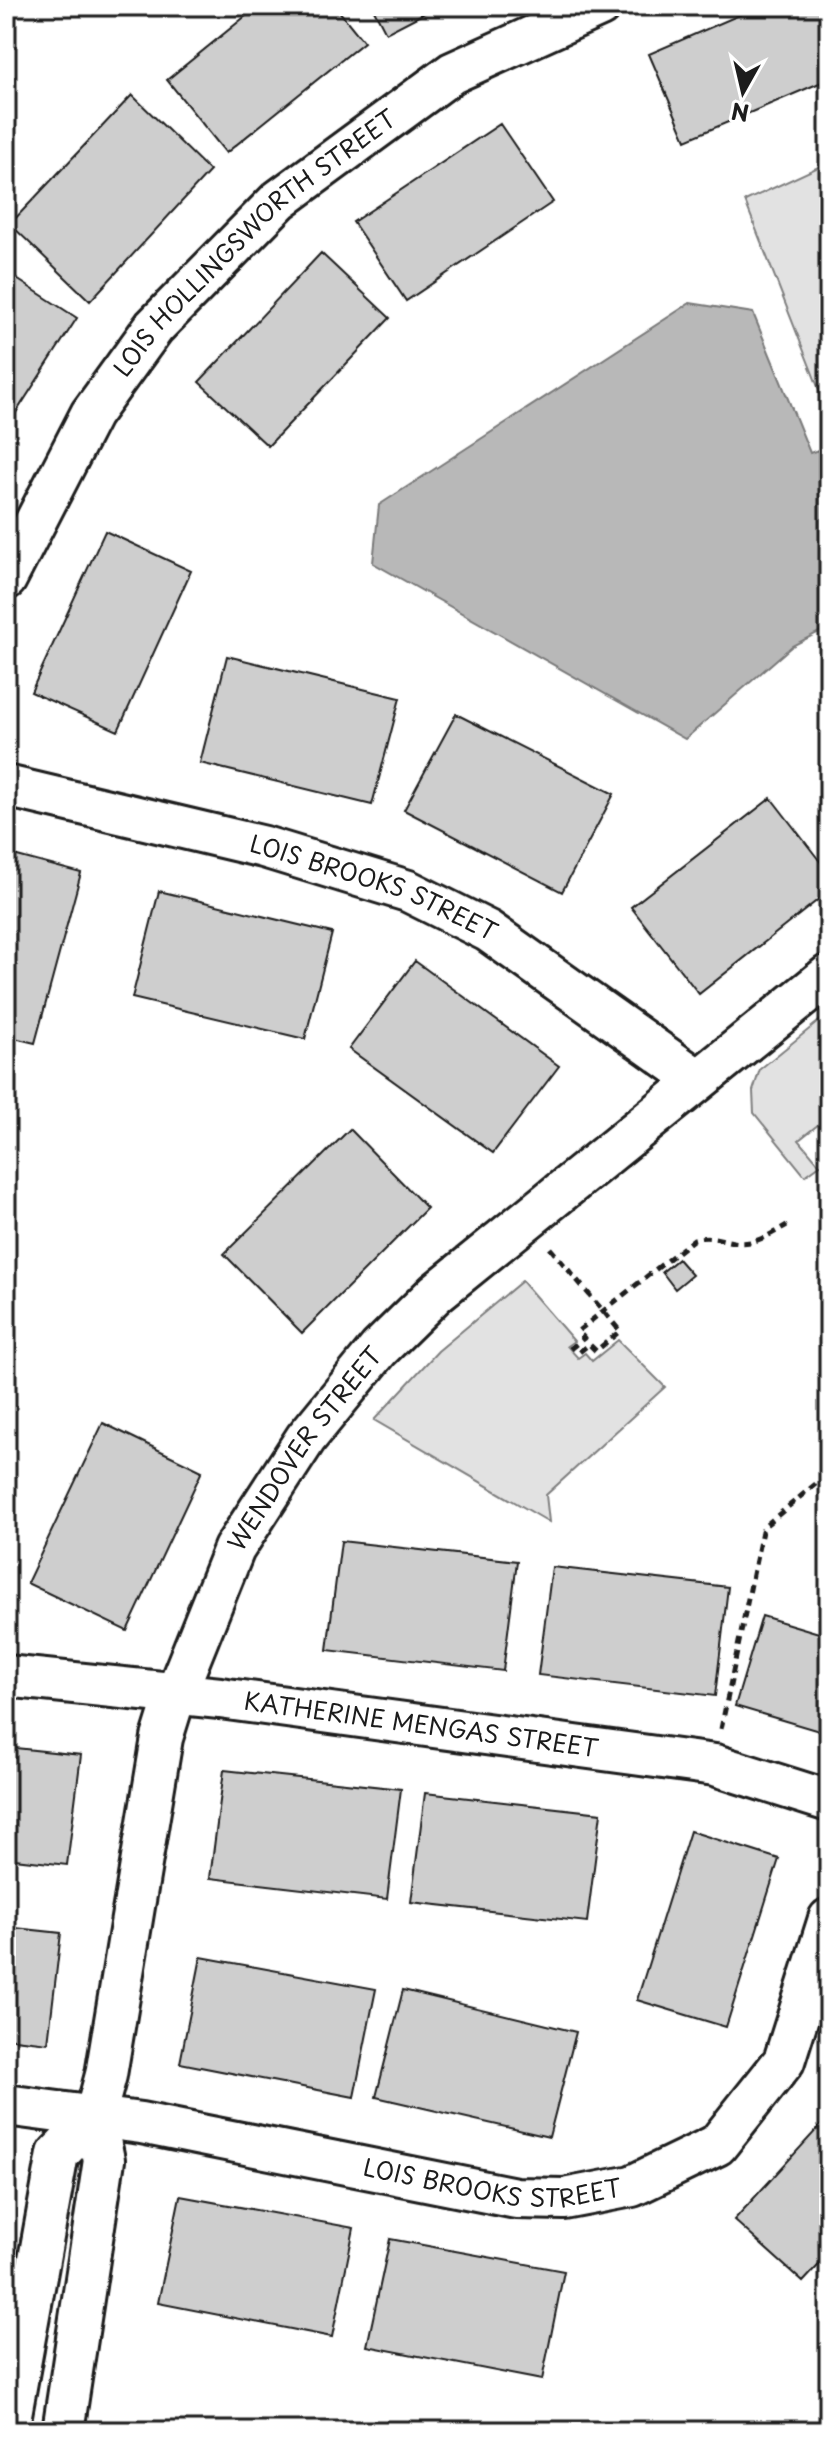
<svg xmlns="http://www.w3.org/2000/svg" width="835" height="2437" font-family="'Playpen Sans',sans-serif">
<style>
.green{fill:#e2e2e2;stroke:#7f7f7f;stroke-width:2}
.water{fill:#b8b8b8;stroke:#7a7a7a;stroke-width:2}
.building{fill:#cecece;stroke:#1c1c1c;stroke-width:2}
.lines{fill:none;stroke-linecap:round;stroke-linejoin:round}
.street-casing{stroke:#1c1c1c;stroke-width:46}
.path{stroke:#1c1c1c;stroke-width:5;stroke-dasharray:8 6;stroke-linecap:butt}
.street{stroke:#fff;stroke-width:40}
.labels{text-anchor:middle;stroke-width:6;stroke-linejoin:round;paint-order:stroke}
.street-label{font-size:24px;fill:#1c1c1c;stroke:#fff}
</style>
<rect width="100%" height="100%" fill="#fff"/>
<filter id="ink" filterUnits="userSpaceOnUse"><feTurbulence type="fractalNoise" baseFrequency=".0125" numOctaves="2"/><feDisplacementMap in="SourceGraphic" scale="16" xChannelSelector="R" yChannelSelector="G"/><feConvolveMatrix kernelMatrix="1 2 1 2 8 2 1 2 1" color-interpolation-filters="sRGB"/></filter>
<g filter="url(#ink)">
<path class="green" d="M829 162V415L745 201Z
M829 1013V1116L799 1140 820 1165 805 1176 754 1113 753 1091 760 1069Z
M522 1281 574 1341 567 1346 578 1358 585 1353 592 1361 618 1340 665 1387 546 1495 549 1522 374 1420 438 1351Z"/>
<path class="water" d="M690 303 753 313 810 453 829 446V627L792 646 685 739 373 563 379 505Z"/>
<path class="building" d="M258 6H335L364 42 226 153 167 80Z
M372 6H438L386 33Z
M760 6H821L829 24V79L686 140 649 54Z
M132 95 210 171 90 301 10 224Z
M500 124 553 202 406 301 353 222Z
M321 253 390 318 268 446 199 382Z
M6 272 77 318 6 428Z
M105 531 191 571 118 731 31 692Z
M227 656 400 698 372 805 200 763Z
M456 714 614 794 562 892 404 810Z
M771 798 829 873V891L699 994 631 907Z
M6 853 81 873 35 1043 6 1036Z
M159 891 332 933 305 1039 132 998Z
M415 961 559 1066 493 1153 349 1049Z
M350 1129 427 1208 302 1333 224 1254Z
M678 1259 692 1275 675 1289 662 1272Z
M103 1423 202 1471 127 1631 27 1583Z
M341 1541 517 1561 503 1671 327 1650Z
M552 1567 728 1587 715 1696 538 1675Z
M762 1616 829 1636V1734L735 1706Z
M6 1747 81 1755 67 1865 6 1858Z
M224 1770 401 1789 387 1899 210 1878Z
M425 1793 601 1813 587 1922 411 1902Z
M690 1831 779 1859 726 2027 637 2000Z
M6 1927 61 1933 48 2043 6 2038Z
M201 1957 376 1989 354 2097 180 2063Z
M403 1990 576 2032 549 2137 376 2097Z
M829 2116V2254L803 2282 734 2220Z
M180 2196 354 2228 332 2337 158 2303Z
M390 2239 564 2271 542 2380 367 2346Z"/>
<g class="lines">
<defs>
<g id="street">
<path id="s1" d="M6 579 91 414 154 327 279 200 452 73 600 6"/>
<path id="s2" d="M6 786 264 847 408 891 488 931 698 1080"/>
<path id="s3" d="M6 1676 220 1698 715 1765 829 1801"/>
<path id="s4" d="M6 2105 141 2123 516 2198 564 2199 632 2186 717 2145 784 2061 829 1919"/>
<path d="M8 2431 58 2154 95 2116"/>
<path id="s5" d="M63 2431 104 2160 95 2116 106 2075 162 1738 176 1693 234 1549 306 1438 379 1349 436 1293 829 975"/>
</g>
</defs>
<use href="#street" class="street-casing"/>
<path class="path" d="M550 1248 620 1331 596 1351 589 1344 576 1355
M570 1349 584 1338 578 1331 694 1239C709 1235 718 1239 733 1242 754 1246 769 1235 787 1225
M721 1729 762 1531 766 1525 829 1473"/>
<use href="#street" class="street"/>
</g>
</g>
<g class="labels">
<g class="street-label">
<text dy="8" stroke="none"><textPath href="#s1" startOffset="424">LOIS HOLLINGSWORTH STREET</textPath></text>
<text dy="8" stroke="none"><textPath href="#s2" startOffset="382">LOIS BROOKS STREET</textPath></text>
<text dy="8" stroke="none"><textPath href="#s5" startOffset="1028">WENDOVER STREET</textPath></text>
<text dy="8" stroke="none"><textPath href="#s3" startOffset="418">KATHERINE MENGAS STREET</textPath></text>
<text dy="8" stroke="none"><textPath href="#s4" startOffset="494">LOIS BROOKS STREET</textPath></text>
</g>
</g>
<rect width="835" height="2437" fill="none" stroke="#fff" stroke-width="32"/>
<rect x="16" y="16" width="803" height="2405" fill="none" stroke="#1c1c1c" stroke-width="3" filter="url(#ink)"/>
<g transform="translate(743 92) rotate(188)" stroke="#ffffff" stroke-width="6" paint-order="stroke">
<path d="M0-6L14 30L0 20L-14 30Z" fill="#1c1c1c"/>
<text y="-12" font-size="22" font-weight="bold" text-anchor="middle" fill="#1c1c1c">N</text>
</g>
</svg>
